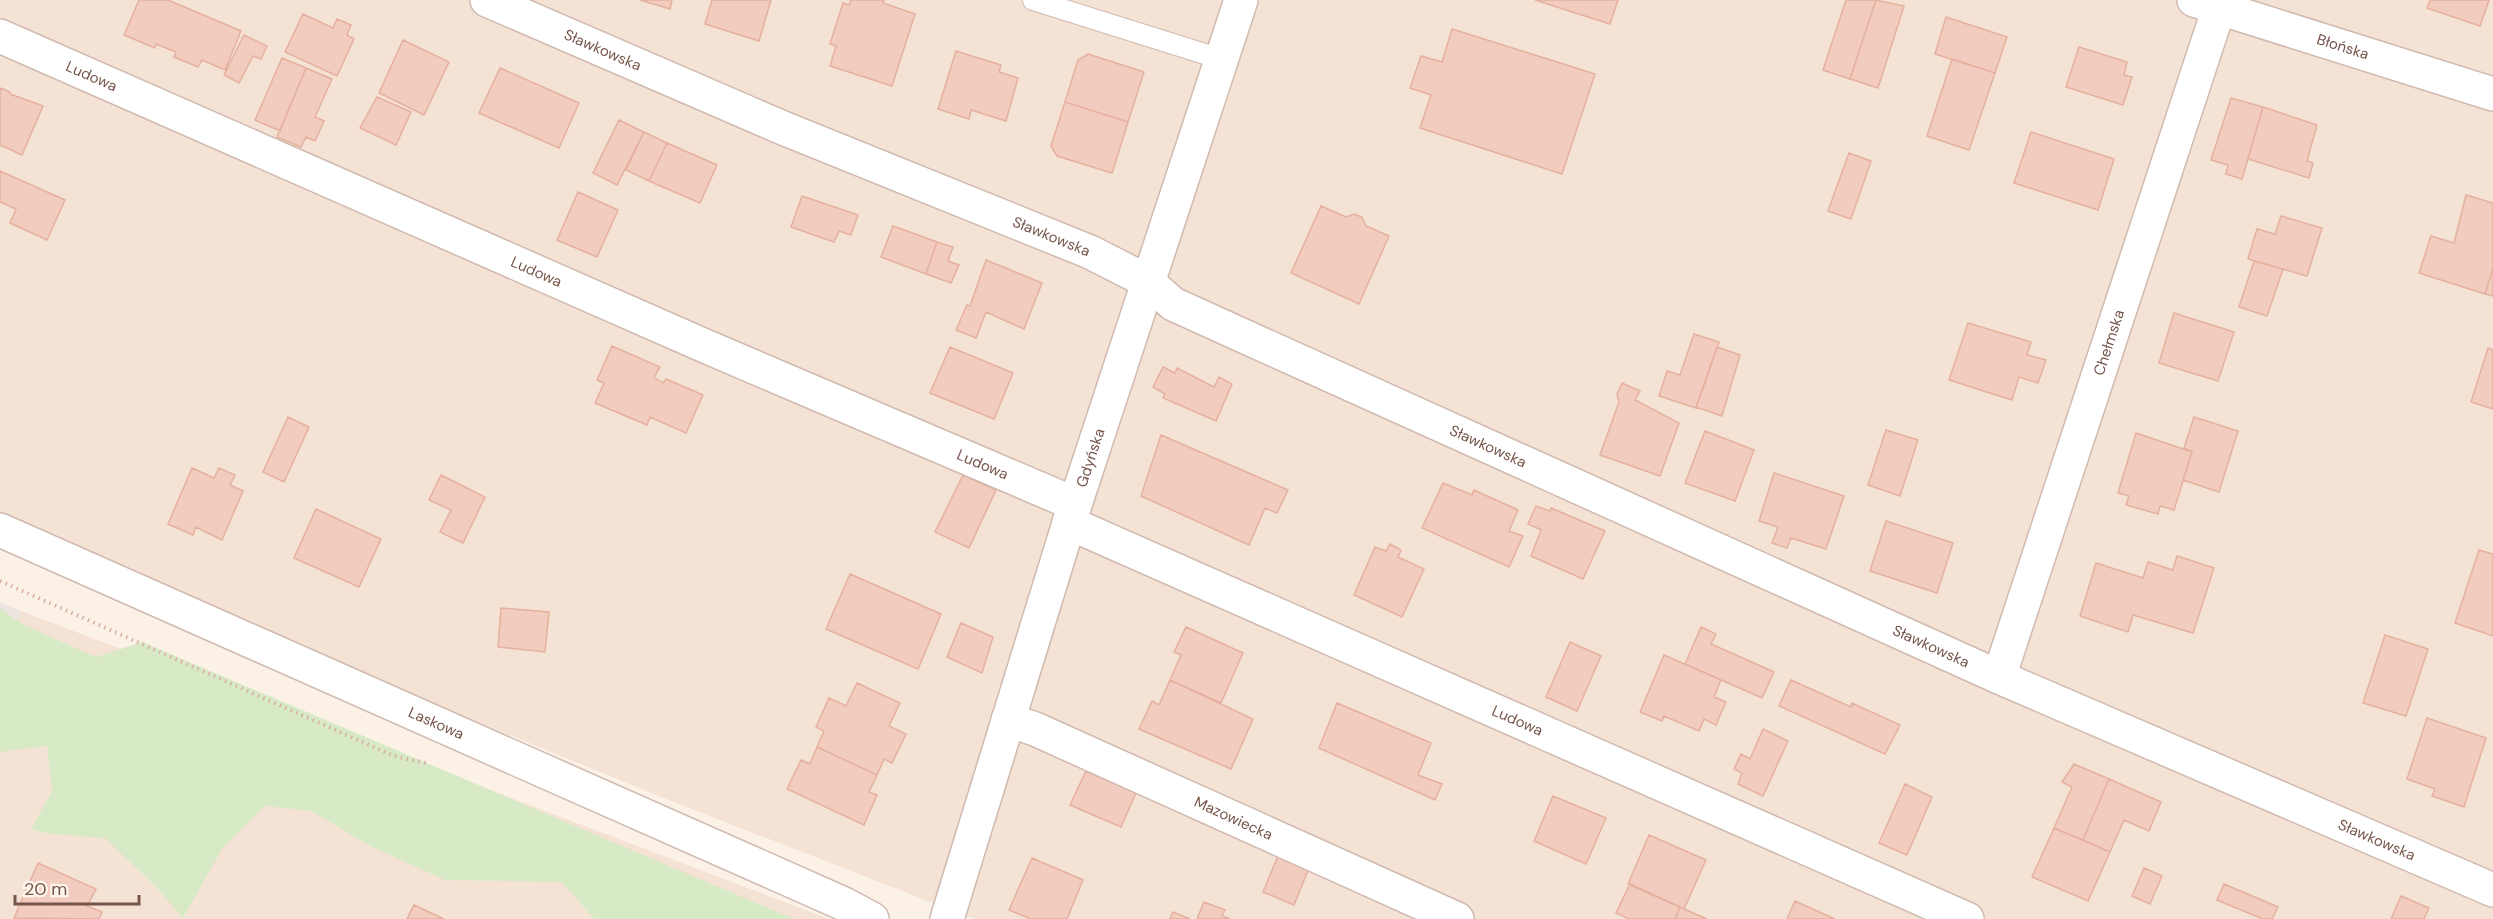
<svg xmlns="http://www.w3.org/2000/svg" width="2493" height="919" font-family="'DM Sans',sans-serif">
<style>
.residential{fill:#f4e2d5}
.industrial{fill:#ede5e0}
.green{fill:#d8eac5}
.building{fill:#f2ccbe;stroke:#e5b19e;stroke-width:1.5}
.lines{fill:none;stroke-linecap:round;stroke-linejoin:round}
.lane-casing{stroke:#d0baaf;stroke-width:22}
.street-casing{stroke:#d0baaf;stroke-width:36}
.path{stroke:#d7afa1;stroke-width:4;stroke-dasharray:1.5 4.5;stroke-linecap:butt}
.lane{stroke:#fff;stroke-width:20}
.street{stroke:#fff;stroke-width:33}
.labels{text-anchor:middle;stroke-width:4.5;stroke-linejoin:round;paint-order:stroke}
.street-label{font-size:15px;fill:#76554b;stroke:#fff6ed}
</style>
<rect width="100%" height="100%" fill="#fcf1e7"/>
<path class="residential" d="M0 0H2493V919H974L661 797 237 623 0 513Z
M21 611 829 919H0V657Z"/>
<path class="industrial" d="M0 602 21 611 0 657Z"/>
<path class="green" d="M0 608 24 625 96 657 142 642 794 919H594L562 882 445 880 372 847 311 811 265 806 222 849 183 918 156 887 105 838 50 834 31 829 52 791 47 746 0 752Z"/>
<path class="building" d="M139 0H168L241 31 225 70 202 60 198 67 174 57 176 52 156 44 155 48 124 35Z
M640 0H672L670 9Z
M712 0H771L759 41 705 24Z
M851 0H884L883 3 915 14 892 86 830 66 836 46 830 44 843 3 849 5Z
M1535 0H1618L1610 24Z
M1846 0H1876L1850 79 1823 70Z
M1876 0 1904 6 1878 88 1850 79Z
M2430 0H2489L2480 26 2427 8Z
M303 14 333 28 337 19 351 25 347 35 354 39 337 76 285 52Z
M1946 17 2007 37 1995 73 1935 54Z
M1452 29 1595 74 1562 174 1420 128 1431 95 1410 88 1421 56 1442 62Z
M244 35 267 46 261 59 253 56 239 83 224 75Z
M403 40 449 62 424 115 379 93Z
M2079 47 2127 62 2124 75 2132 77 2123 105 2066 87Z
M956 51 1001 65 999 72 1018 78 1006 121 971 110 969 119 938 109Z
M1088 54 1144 72 1128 122 1065 102 1078 60Z
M282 58 306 68 280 131 255 120Z
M1952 59 1995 73 1969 150 1927 136Z
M306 68 332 79 315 117 324 121 315 141 306 137 301 147 277 137Z
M500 68 579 103 559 148 479 113Z
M0 88 10 92V94L43 106 22 155 0 145Z
M377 97 411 112 396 145 360 128Z
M2231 98 2263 107 2242 179 2226 174 2228 165 2211 160Z
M1065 102 1128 122 1112 173 1057 156 1051 146Z
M2263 107 2317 125 2307 161 2313 163 2309 178 2248 159Z
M619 120 644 132 617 185 593 173Z
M644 132 667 143 649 181 626 170Z
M2031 132 2114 159 2098 210 2014 183Z
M667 143 717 165 700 203 649 181Z
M1849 153 1871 161 1851 219 1828 211Z
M0 171 65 200 47 240 10 223 16 209 0 202Z
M578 192 618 210 597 257 557 240Z
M2466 195 2493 203V268L2485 294 2419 273 2431 236 2454 243Z
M802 196 858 215 851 235 839 231 834 242 791 227Z
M1321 206 1346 217 1354 214 1362 217 1366 226 1389 236 1359 304 1291 273Z
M2281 216 2322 228 2307 276 2248 259 2257 229 2275 234Z
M893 226 937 242 926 274 881 257Z
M937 242 953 247 948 261 959 265 951 283 926 274Z
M986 260 1042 283 1024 329 986 312 976 338 956 330 967 305 970 306Z
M2254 261 2283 269 2267 316 2239 307Z
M2493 268V296L2485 294Z
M2174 313 2234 332 2218 381 2159 363Z
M1968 323 2031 342 2027 355 2046 360 2038 383 2019 377 2012 400 1949 380Z
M1694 334 1719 342 1696 408 1659 396 1667 371 1680 375Z
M612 346 660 367 654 377 663 383 666 379 703 395 686 433 650 417 647 425 595 403 604 383 597 380Z
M950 347 1013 373 994 419 930 393Z
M1717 347 1740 355 1722 416 1696 407Z
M2488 348 2493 350V409L2471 402Z
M1163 367 1175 373 1177 368 1214 387 1219 377 1232 384 1216 421 1163 398 1165 394 1153 387Z
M1622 383 1640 391 1635 400 1679 423 1660 476 1600 455 1619 402 1617 394Z
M288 417 309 427 284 482 263 472Z
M2194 417 2238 431 2219 492 2183 480 2192 452 2184 448Z
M1886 430 1918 440 1900 496 1868 485Z
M1705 431 1754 450 1735 501 1685 483Z
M2136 433 2192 452 2174 510 2160 506 2158 514 2126 505 2129 496 2118 493Z
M1161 435 1288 490 1277 513 1265 508 1249 545 1141 496Z
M192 468 214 478 219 468 235 475 230 485 243 491 222 540 196 527 193 535 168 524Z
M1774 473 1844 496 1826 549 1791 538 1787 548 1772 543 1778 527 1759 521Z
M441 475 485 497 463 543 440 532 451 510 429 500Z
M963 475 996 490 969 548 935 532Z
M1443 483 1472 495 1474 490 1518 510 1509 531 1523 536 1509 567 1422 528Z
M1536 506 1550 511 1551 508 1605 531 1583 579 1531 556 1541 530 1528 524Z
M316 509 381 539 359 587 294 558Z
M1886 521 1953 543 1937 593 1870 571Z
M1390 544 1401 550 1398 557 1424 569 1402 617 1354 595 1375 547 1386 551Z
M2479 550 2493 554V636L2455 623Z
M2177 556 2214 568 2193 633 2133 615 2128 632 2080 616 2096 563 2143 578 2148 562 2173 570Z
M850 574 941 614 918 669 826 629Z
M501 608 549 612 545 652 498 647Z
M961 623 993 637 982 673 947 657Z
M1186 627 1243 653 1221 703 1170 680 1181 655 1174 652Z
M1701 627 1716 634 1711 644 1774 672 1762 698 1685 664Z
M2385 635 2428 649 2406 716 2363 703Z
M1570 642 1601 656 1577 711 1546 697Z
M1664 655 1721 680 1714 697 1726 702 1716 725 1704 719 1699 731 1664 716 1662 721 1640 712Z
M1170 680 1253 719 1231 769 1139 729 1152 701 1159 705Z
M1791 680 1851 707 1852 703 1900 725 1885 754 1779 706Z
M857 683 900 703 889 726 906 734 892 763 884 759 877 775 817 747 824 731 816 727 829 698 846 706Z
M1337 703 1431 743 1418 775 1442 784 1435 800 1319 748Z
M2427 718 2486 738 2464 807 2432 796 2435 789 2407 779Z
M1763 729 1788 741 1763 796 1738 784 1742 773 1734 769 1741 754 1750 759Z
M817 747 877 775 869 792 877 795 864 825 787 789 801 760 810 764Z
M2074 764 2109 779 2083 840 2054 828 2072 787 2062 782Z
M1086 771 1136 793 1121 827 1070 805Z
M2109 779 2161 802 2149 831 2124 820 2110 852 2083 840Z
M1905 784 1932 797 1907 855 1879 843Z
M1553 796 1606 818 1586 864 1534 841Z
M2054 828 2110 852 2088 901 2032 877Z
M1649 835 1706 860 1684 909 1628 884Z
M1278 856 1309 868 1294 905 1263 892Z
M1032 858 1083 880 1067 919H1031L1009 910Z
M38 863 96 889 87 906 102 912 99 919 14 918Z
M2144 868 2162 876 2150 904 2132 896Z
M1630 884 1680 907 1675 919H1629L1616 913Z
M2224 884 2278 907 2272 919H2263L2217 900Z
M2401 896 2429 908 2424 919H2391Z
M1795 901 1835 919H1787Z
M1204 902 1225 910 1222 916 1230 919H1197Z
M414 905 444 919H407Z
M1680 907 1684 909 1707 919H1675Z
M1173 912 1190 919H1170Z"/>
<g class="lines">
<defs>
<path id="lane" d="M1033 0 1224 60"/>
<g id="street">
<path id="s1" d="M487 0 783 128 1090 252 1147 281 1173 304 1248 338 1999 677 2493 890"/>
<path id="s2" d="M2194 0 2493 94"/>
<path id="s3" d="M0 36 705 346 1075 504"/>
<path id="s4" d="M1069 523 1967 919"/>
<path id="s5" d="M0 530 844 904 872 919"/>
<path id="s6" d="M1999 677 2219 8"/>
<path id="s7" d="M1008 720 1035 729 1457 919"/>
<path id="s8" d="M947 919 1069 523 1241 0"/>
</g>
</defs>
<use href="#lane" class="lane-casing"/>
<use href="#street" class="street-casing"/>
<path class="path" d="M0 581 394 756 426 763"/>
<use href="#lane" class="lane"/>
<use href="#street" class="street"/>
</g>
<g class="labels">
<g class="street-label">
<text dy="5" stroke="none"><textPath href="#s2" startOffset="156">Błońska</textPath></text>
<text dy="5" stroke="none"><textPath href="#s1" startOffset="126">Sławkowska</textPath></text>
<text dy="5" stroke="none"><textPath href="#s3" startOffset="100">Ludowa</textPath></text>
<text dy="5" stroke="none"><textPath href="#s1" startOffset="612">Sławkowska</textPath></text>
<text dy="5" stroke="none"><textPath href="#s3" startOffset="586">Ludowa</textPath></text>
<text dy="5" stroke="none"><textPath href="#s6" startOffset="352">Chełmska</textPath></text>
<text dy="5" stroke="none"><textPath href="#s1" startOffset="1098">Sławkowska</textPath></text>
<text dy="5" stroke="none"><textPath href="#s8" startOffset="483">Gdyńska</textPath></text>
<text dy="5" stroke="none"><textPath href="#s3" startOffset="1072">Ludowa</textPath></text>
<text dy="5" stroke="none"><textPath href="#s1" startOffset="1584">Sławkowska</textPath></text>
<text dy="5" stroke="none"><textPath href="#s4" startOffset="490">Ludowa</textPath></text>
<text dy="5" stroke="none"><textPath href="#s5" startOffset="477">Laskowa</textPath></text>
<text dy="5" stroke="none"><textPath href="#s7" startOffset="246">Mazowiecka</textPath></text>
<text dy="5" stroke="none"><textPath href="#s1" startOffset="2070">Sławkowska</textPath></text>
</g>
</g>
<path d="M15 895v9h124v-9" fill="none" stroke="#76554b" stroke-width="3"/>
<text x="24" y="895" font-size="18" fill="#76554b" stroke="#fff6ed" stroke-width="4.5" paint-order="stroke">20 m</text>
</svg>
